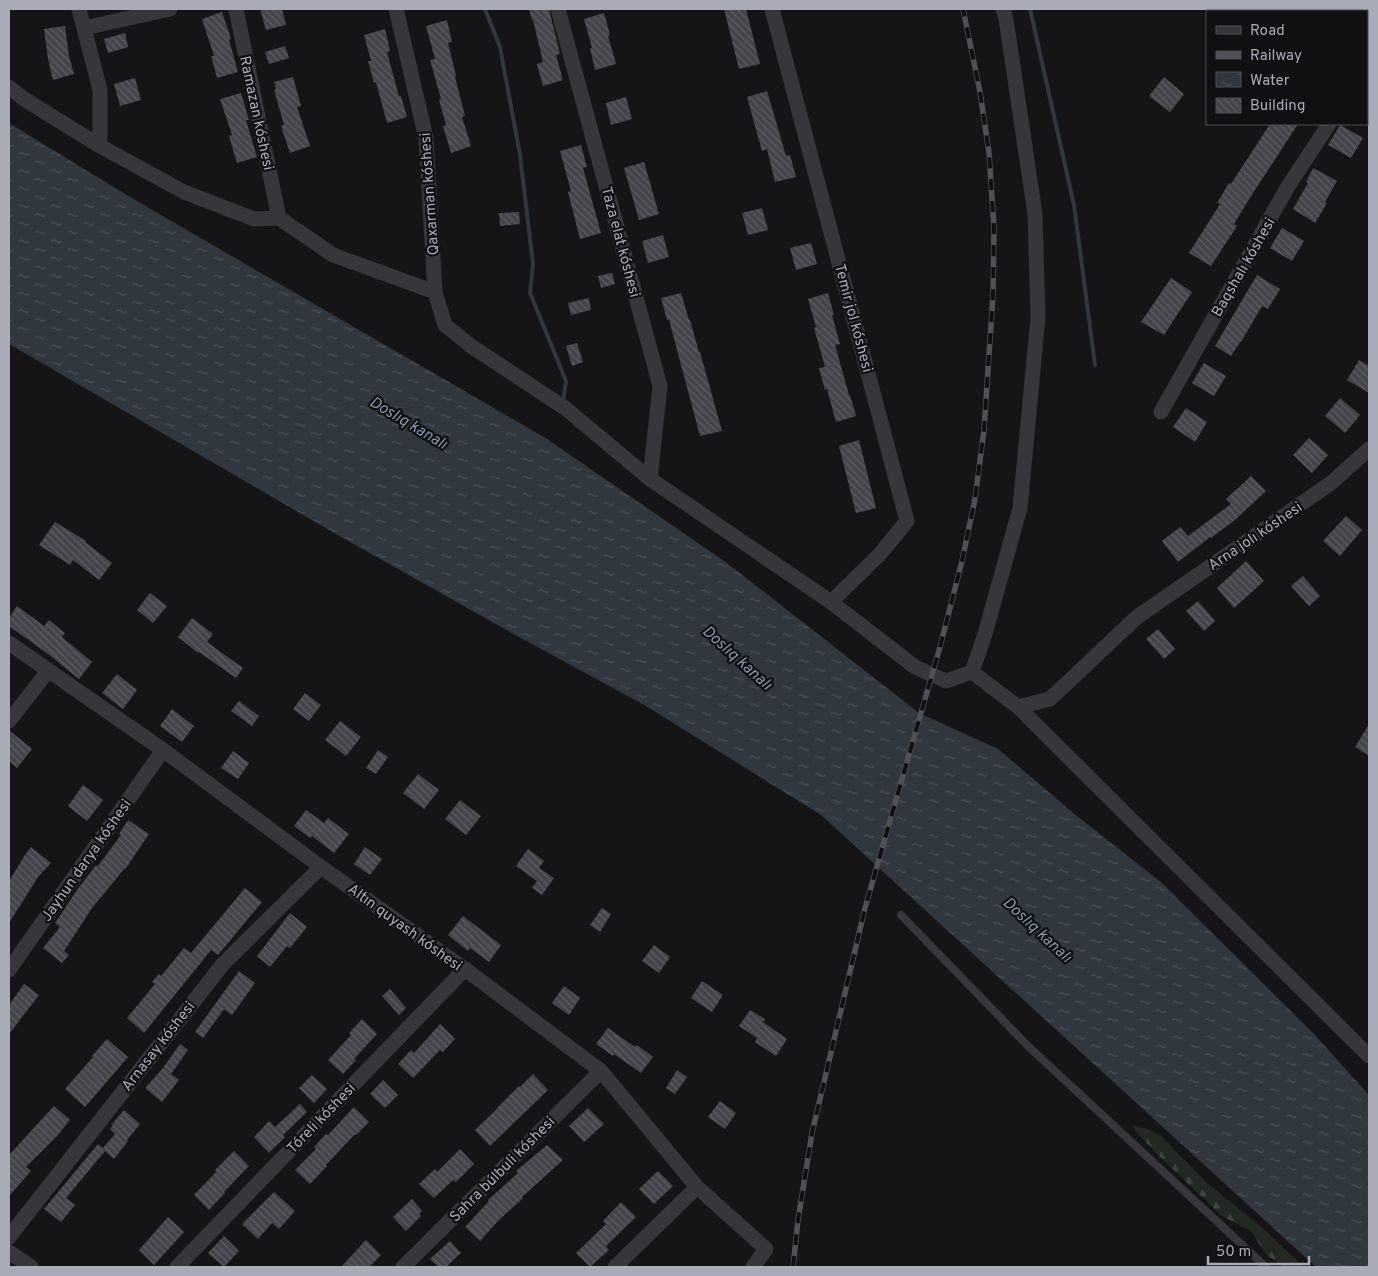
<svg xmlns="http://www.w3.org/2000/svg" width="1378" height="1276" font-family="Overpass,sans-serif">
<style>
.built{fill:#222124}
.forest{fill:url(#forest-firs)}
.water{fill:url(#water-ripples)}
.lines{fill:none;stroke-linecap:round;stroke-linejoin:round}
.stream{stroke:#30373e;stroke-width:4}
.building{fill:url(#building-back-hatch)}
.service{stroke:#37373b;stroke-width:8}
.minor{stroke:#37373b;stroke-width:15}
.rail-casing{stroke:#505156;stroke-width:5.5}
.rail{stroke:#101012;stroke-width:4;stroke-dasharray:11;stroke-linecap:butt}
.labels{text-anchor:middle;stroke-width:4.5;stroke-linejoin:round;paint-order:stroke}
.street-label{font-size:15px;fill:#a9acb6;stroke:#101012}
.water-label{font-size:16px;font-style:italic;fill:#8398ad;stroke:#101012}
</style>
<defs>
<pattern id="forest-firs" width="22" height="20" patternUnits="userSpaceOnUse" patternTransform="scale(1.25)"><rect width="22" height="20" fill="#222923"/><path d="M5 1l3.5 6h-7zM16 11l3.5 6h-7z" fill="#3f4541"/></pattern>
<pattern id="water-ripples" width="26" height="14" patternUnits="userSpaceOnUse" patternTransform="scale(1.25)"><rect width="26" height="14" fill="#30373e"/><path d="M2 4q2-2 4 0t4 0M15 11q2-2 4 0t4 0" fill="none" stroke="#4b5158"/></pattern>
<pattern id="building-back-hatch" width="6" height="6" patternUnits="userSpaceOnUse" patternTransform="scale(1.25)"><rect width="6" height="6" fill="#44454a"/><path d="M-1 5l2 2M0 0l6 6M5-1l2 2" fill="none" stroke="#5c5d62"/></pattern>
</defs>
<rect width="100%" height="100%" fill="#151517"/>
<path class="built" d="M1255 9H1360L1363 11H1253Z"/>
<path class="forest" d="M1133 1126 1145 1128 1161 1136 1206 1182 1261 1227 1304 1267H1282L1265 1253 1251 1231 1222 1216 1163 1160 1139 1135Z"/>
<path class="water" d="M9 123 130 197 547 439 727 563 919 713 998 749 1077 816 1162 883 1314 1034 1369 1095V1267H1316L821 815 646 706 508 631 336 534 9 344Z"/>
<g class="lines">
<path class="stream" d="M485 9 500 47 520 155 533 264 530 293 566 381 563 401
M1030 9 1074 205 1095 365"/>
</g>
<path class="building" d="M260 9H282L286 25 266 30Z
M529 9H549L560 54 556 55 563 80 543 86 537 64 543 62 533 20H532Z
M724 9H746L760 64 739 69Z
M222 12 231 39 229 40 238 72 217 78 211 56H214L202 19Z
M604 13 610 35 608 36 616 64 595 70 590 48H592L584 19Z
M447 20 452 42 448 43 456 76 455 77 465 116 462 117 471 146 451 153 443 126 446 125 439 100 441 99 430 60 435 59 426 26Z
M65 26 69 56 74 74 53 80 48 59 44 29Z
M385 29 390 51 387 52 399 96H401L407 117 387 123 376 82 374 83 368 61H371L364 35Z
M125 33 128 47 108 53 104 39Z
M285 46 289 58 269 64 265 52Z
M293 77 301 106 297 107 310 146 290 153 281 126 284 125 274 90 276 89 274 82Z
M1164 77 1184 94 1170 112 1149 96Z
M135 78 141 100 120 106 114 84Z
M767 91 786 156 790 155 796 177 775 182 767 149 762 151 747 97Z
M241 93 249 120H246L257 157 237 163 229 136 232 135 220 99Z
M626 97 632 119 611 125 606 103Z
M1270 124H1298L1251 196 1234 224 1237 226 1211 266 1189 253 1220 204 1217 203 1229 183 1231 184Z
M1340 125 1363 138 1351 158 1328 145Z
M581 145 587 167 583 168 601 233 580 239 568 192 571 191 560 151Z
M644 162 659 214 639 220 624 168Z
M1313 168 1337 181 1325 202 1327 203 1315 223 1293 209 1308 183 1306 182Z
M762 208 768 230 748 235 742 213Z
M519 212 520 224 500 226 499 213Z
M1282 228 1304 241 1292 261 1270 248Z
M663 235 669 257 648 263 642 241Z
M811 243 817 264 796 270 790 248Z
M612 273 615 284 601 288 598 276Z
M1257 275 1280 289 1268 309 1262 306 1241 342H1240L1231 356 1215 346Z
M1171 278 1192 292 1164 335 1141 322Z
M681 293 689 320H690L699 352H700L722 431 700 436 669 320H667L661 298Z
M828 293 834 315H832L840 344 835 345 849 395H850L856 416 836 422 827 389 825 390 819 368 825 367 814 328 816 327 808 299Z
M589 298 591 310 571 315 568 303Z
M577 343 583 362 572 366 566 346Z
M1359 360 1369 366V393L1347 380Z
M1204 363 1226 376 1214 396 1192 383Z
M1340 398 1360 415 1345 433 1325 416Z
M1186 408 1207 422 1195 442 1173 427Z
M1309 438 1328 455 1312 473 1293 455Z
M859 440 876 508 856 513 839 446Z
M1251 476 1266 491 1236 519 1211 538 1210 537 1178 562 1162 541 1180 527 1188 536 1231 504 1226 499Z
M1346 516 1362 530 1340 556 1323 541Z
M55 522 86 541 85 542 112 563 99 580 73 560 70 565 39 545Z
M1246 561 1264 581 1234 608 1217 588Z
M1303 576 1320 596 1309 606 1291 586Z
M150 593 167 606 153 623 137 610Z
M1198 601 1215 621 1204 631 1186 611Z
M17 606 44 626 49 620 65 633 62 637 92 662 79 679 48 654 9 626V618Z
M192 618 213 634 207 642 243 668 236 678 199 652 198 653 178 637Z
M1158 629 1175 649 1164 659 1146 639Z
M117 674 137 690 123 709 102 693Z
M305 693 321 705 309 721 293 709Z
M239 701 259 716 252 726 231 711Z
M172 709 194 726 182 742 160 726Z
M340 721 361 737 346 756 325 740Z
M1369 724V756L1355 747Z
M9 730 32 749 17 768 9 761Z
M378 750 388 757 376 774 366 768Z
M233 751 249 763 238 779 221 768Z
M418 774 439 790 424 809 403 793Z
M83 785 103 800 87 821 68 806Z
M460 800 481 816 466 835 445 819Z
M306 810 324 823 328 818 349 834 334 853 312 836 310 838 294 826Z
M128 820 149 834 126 868H125L92 908 64 951 69 955 62 963 43 948 60 927 55 923 77 890 96 865 98 866 121 835 119 834Z
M31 847 51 863 38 877 9 923V881L25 855Z
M365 847 382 859 370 875 354 864Z
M528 849 544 861 539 868 554 878 542 895 532 888 537 881 516 866Z
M245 888 262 902 218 955 211 950 144 1033 127 1018 155 984 152 982 159 974 161 976 184 948 191 953Z
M602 908 611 914 600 932 590 925Z
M290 913 307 927 290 948 287 946 270 967 257 956Z
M463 916 501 945 489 962 470 948 468 951 448 935Z
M654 945 670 957 659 973 642 961Z
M239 971 255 983 232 1015 224 1009 203 1038 195 1032Z
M702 981 723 995 712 1012 691 998Z
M24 984 39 995 9 1034V1005Z
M564 986 580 998 569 1015 552 1003Z
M390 989 406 1008 399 1015 382 996Z
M750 1010 765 1019 763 1022 787 1039 776 1056 755 1042 757 1038 739 1026Z
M362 1019 377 1034 354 1059 356 1060 343 1074 328 1060 351 1035 349 1033Z
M440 1024 455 1039 443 1052 440 1050 413 1078 398 1064 411 1050 414 1053Z
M608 1028 635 1047 637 1045 653 1057 641 1073 614 1054 613 1056 596 1044Z
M107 1039 128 1057 85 1107 65 1089 93 1057 92 1056Z
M180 1044 188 1050 171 1074 179 1080 162 1102 145 1088 163 1068Z
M677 1070 687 1077 675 1094 666 1088Z
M533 1074 548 1090 490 1146 475 1130 498 1108H497L519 1086 520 1087Z
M312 1075 327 1089 314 1103 299 1088Z
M383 1080 398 1095 385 1108 370 1094Z
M720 1101 736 1113 725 1129 708 1117Z
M300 1104 307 1112 283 1135 285 1137 269 1153 254 1137 269 1121 275 1127Z
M54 1106 70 1120 57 1136 26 1167 31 1171 9 1196V1155Z
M354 1107 369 1122 356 1135 355 1134 326 1165 327 1166 310 1184 295 1170 316 1149 314 1147 326 1134 328 1135Z
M588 1108 604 1124 584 1142 569 1126Z
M124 1110 140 1124 127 1140 128 1141 114 1159 105 1151 66 1198 75 1205 61 1222 44 1209 98 1144 103 1148 115 1134 110 1129 113 1125 112 1124Z
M547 1145 563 1160 522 1197 523 1198 498 1221 480 1241 465 1227 489 1201 488 1200 518 1173 516 1171Z
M460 1149 474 1164 456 1182 453 1180 434 1198 419 1184 435 1169 437 1172Z
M234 1151 249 1166 224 1192 225 1193 209 1210 194 1195 216 1172 215 1170Z
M658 1171 673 1186 654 1204 639 1189Z
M274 1192 295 1211 279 1229 272 1223 258 1239 242 1224Z
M412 1199 422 1211 419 1214 421 1216 406 1231 393 1217Z
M621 1202 636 1217 606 1246 609 1250 590 1267 576 1253 606 1224 603 1221Z
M168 1217 184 1232 154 1265 139 1250Z
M224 1236 239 1251 224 1267 208 1253Z
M366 1240 381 1255 369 1267H341Z
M450 1241 461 1253 446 1267H438L430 1259Z"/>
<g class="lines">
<path class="service" d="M901 915 1029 1047 1266 1267"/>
<path class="minor" d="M79 9 100 90V146
M236 9 279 218
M396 9 426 138 435 292
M558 9 660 386 650 479
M772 9 907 521 880 554 831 602
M84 28 170 9
M1367 64 1369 60
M9 87 24 99 100 146 184 192 254 219 279 218 333 255 435 292 445 325 471 346 565 408 650 479 831 602 915 667 946 681 972 672
M1161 412 1287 188 1329 124
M9 643 163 750 321 867 465 969 601 1071 697 1187 766 1249 753 1267
M972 672 985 634 1020 508 1038 317 1035 214 1006 19 1003 9
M972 672 1018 707 1369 1056
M1018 707 1050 699 1137 617 1331 483 1369 449
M9 721 48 671
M9 970 163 750
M9 1237 223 964 321 867
M9 1252 31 1267
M177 1267 465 969
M403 1267 601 1071
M615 1267 697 1187"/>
<defs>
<path id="rail" d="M793 1267 798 1220 812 1133 865 908 940 647 962 561 975 499 984 430 993 295 994 228 989 153 980 92 963 9"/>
</defs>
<use href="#rail" class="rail-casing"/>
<use href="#rail" class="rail"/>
</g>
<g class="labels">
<g class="street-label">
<text transform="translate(257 113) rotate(78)" y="5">Ramazan kóshesi</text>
<text transform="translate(429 194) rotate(-94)" y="5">Qaxarman kóshesi</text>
<text transform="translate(621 242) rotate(75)" y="5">Taza elat kóshesi</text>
<text transform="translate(1243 267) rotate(-60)" y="5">Baqshalı kóshesi</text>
<text transform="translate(854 318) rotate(75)" y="5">Temir jol kóshesi</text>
<text transform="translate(1255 536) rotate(-34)" y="5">Arna jolı kóshesi</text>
<text transform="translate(86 860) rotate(-55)" y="5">Jayhun darya kóshesi</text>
<text transform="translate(405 927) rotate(36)" y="5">Altın quyash kóshesi</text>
<text transform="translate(158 1046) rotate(-52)" y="5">Arnasay kóshesi</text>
<text transform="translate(321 1118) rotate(-46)" y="5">Tóreli kóshesi</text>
<text transform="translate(502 1169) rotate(-45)" y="5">Sahra búlbuli kóshesi</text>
</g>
<g class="water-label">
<text transform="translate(409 422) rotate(31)" y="6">Doslıq kanalı</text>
<text transform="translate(738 657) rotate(42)" y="6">Doslıq kanalı</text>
<text transform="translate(1038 929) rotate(43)" y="6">Doslıq kanalı</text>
</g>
</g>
<rect width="1378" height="1276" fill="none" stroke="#a9acb6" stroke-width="20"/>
<rect x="1206" y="10" width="162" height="115" fill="#101012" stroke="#4d4e54"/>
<rect x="1216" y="26" width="25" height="8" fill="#37373b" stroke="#4d4e54"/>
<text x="1250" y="35" font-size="15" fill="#a9acb6">Road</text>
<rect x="1216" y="51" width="25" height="8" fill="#505156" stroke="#4d4e54"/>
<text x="1250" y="60" font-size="15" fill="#a9acb6">Railway</text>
<rect x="1216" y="72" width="25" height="15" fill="url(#water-ripples)" stroke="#4d4e54"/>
<text x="1250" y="85" font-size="15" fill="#a9acb6">Water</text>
<rect x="1216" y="98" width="25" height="15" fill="url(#building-back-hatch)" stroke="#4d4e54"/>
<text x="1250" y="110" font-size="15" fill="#a9acb6">Building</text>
<path d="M1208 1256v8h101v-8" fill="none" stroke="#a9acb6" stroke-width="2.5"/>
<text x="1216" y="1256" font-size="15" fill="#a9acb6" stroke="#101012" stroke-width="4" paint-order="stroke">50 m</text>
</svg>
